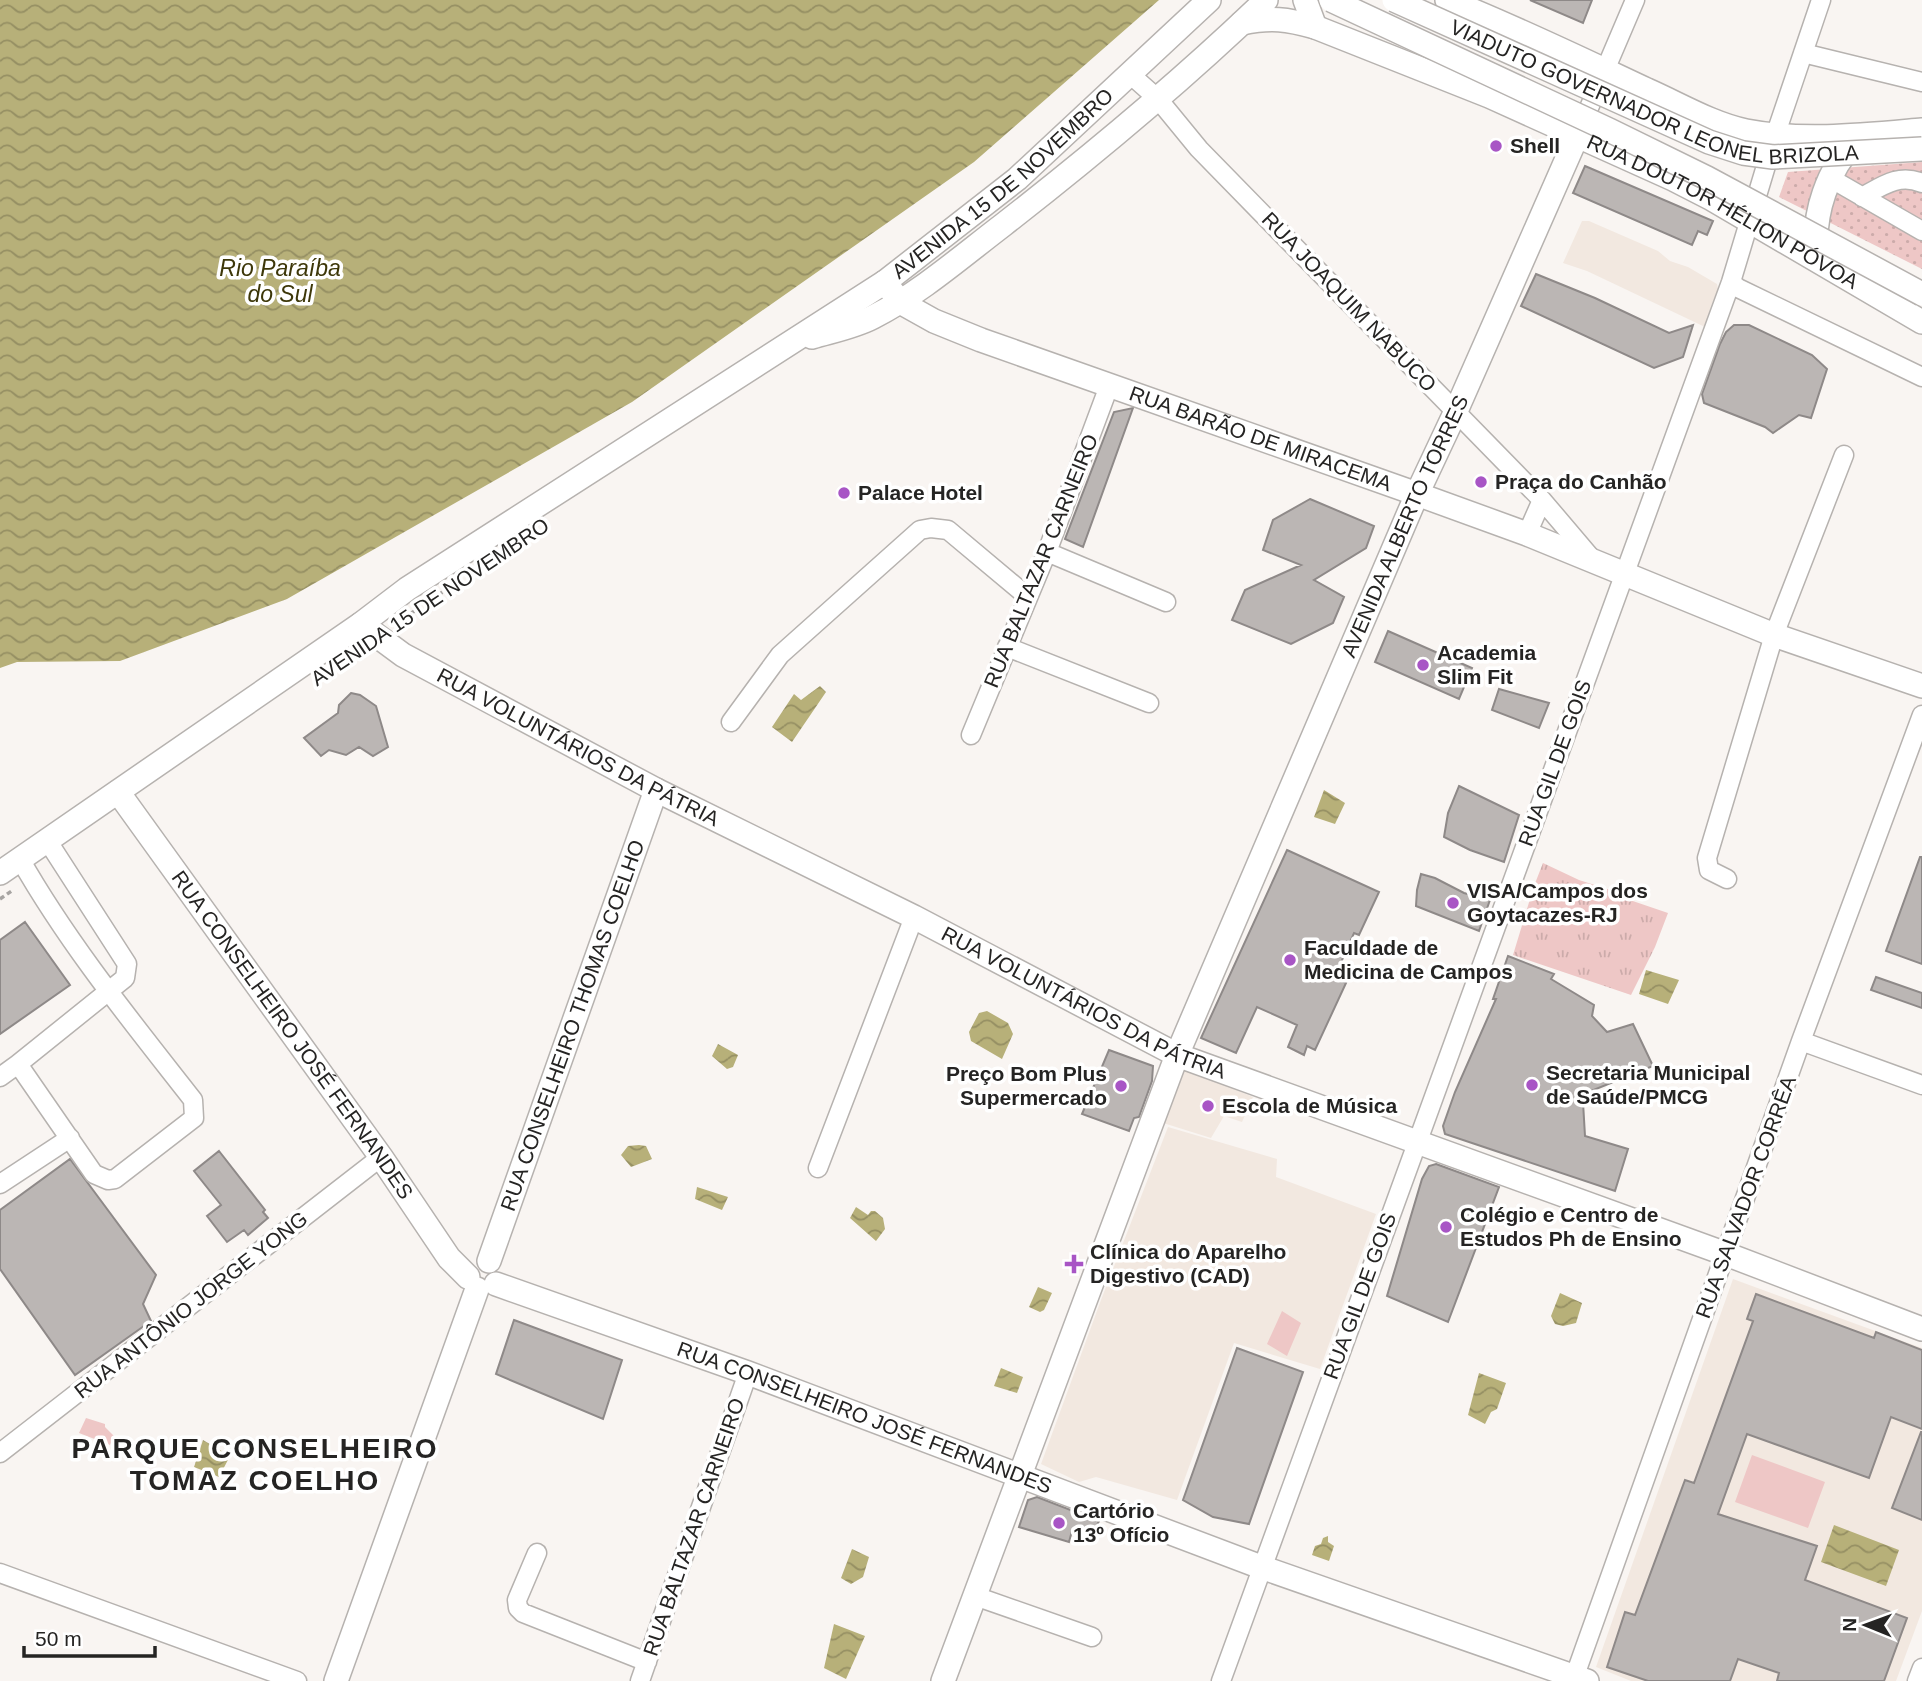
<svg xmlns="http://www.w3.org/2000/svg" width="1922" height="1681" font-family="Helvetica,sans-serif">
<style>
.built{fill:#f2e8e0}
.grass{fill:url(#grass-tufts)}
.park{fill:url(#park-dots)}
.pitch{fill:#eec7c6}
.water{fill:url(#water-waves)}
.building{fill:#bbb6b4;stroke:#8e8988;stroke-width:2}
.lines{fill:none;stroke-linecap:round;stroke-linejoin:round}
.minor-casing{stroke:#b6b2af;stroke-width:21}
.major-casing{stroke:#b6b2af;stroke-width:26}
.path{stroke:#a7a4a2;stroke-width:3.5;stroke-dasharray:5 3.5;stroke-linecap:butt}
.minor{stroke:#fff;stroke-width:18}
.major{stroke:#fff;stroke-width:23}
.major-bridge-casing{stroke:#b6b2af;stroke-width:26;stroke-linecap:butt}
.major-bridge{stroke:#fff;stroke-width:23}
.poi-dot{fill:#a855c5;stroke:#fff;stroke-width:2.5}
.labels{text-anchor:middle;stroke-width:7;stroke-linejoin:round;paint-order:stroke}
.street-label{font-size:21px;fill:#252423;stroke:#fff}
.poi-label{font-size:21px;font-weight:bold;fill:#252423;stroke:#fff;text-anchor:start}
.water-label{font-size:23px;font-style:italic;fill:#3d3709;stroke:#fff}
.district-label{font-size:28px;font-weight:bold;letter-spacing:2px;fill:#252423;stroke:#fff}
</style>
<defs>
<pattern id="grass-tufts" width="24" height="20" patternUnits="userSpaceOnUse" patternTransform="scale(1.75)"><rect width="24" height="20" fill="#eec7c6"/><path d="M3 7l-1-3M5 7V3M7 7l1-3M15 17l-1-3M17 17v-4M19 17l1-3" fill="none" stroke="#ccabaa"/></pattern>
<pattern id="park-dots" width="8" height="8" patternUnits="userSpaceOnUse" patternTransform="scale(1.75)"><rect width="8" height="8" fill="#eec7c6"/><path d="M2 2h.1M6 6h.1" fill="none" stroke="#ccabaa" stroke-width="1.8" stroke-linecap="round"/></pattern>
<pattern id="water-waves" width="16" height="10" patternUnits="userSpaceOnUse" patternTransform="scale(1.75)"><rect width="16" height="10" fill="#b7b079"/><path d="M0 5q4-4 8 0t8 0" fill="none" stroke="#958f63"/></pattern>
</defs>
<rect width="100%" height="100%" fill="#f9f5f2"/>
<path class="built" d="M1582 221H1589L1658 251 1670 261 1688 267 1717 284 1718 289 1711 306 1705 327 1587 271 1563 263Z
M1180 1067 1253 1097 1242 1122 1224 1116 1211 1138 1160 1122Z
M1168 1127 1277 1159 1276 1177 1376 1214 1320 1369 1234 1343 1177 1500 1096 1477 1079 1482 1041 1464 1101 1300Z
M1733 1279 1922 1348V1611L1896 1681H1631L1596 1667Z"/>
<path class="grass" d="M1543 863 1579 880 1620 893 1621 897 1668 913 1655 947 1631 995 1513 955 1534 886Z"/>
<path class="park" d="M1922 162V269L1779 197 1788 172Z"/>
<path class="pitch" d="M1282 1311 1301 1323 1287 1356 1267 1344Z
M86 1418 105 1424V1427L114 1436 110 1445 79 1433Z
M1752 1455 1825 1482 1808 1528 1735 1502Z"/>
<path class="water" d="M0 0H1159L974 162 632 402 287 599 120 661 17 662 0 668Z
M820 686 826 692 792 742 772 727 794 694 801 700Z
M1324 790 1345 803 1335 824 1314 817Z
M1646 970 1679 980 1668 1004 1639 994Z
M987 1011 1008 1023 1013 1034 1002 1059 971 1041 969 1032 979 1013Z
M718 1044 738 1055 733 1067 727 1069 712 1056Z
M639 1145 646 1146 652 1159 631 1167 621 1155 628 1146Z
M697 1187 728 1197 722 1210 695 1199Z
M856 1207 868 1215 871 1211H875L883 1218 885 1229 876 1241 850 1218Z
M1038 1287 1052 1293 1044 1310 1040 1312 1029 1307Z
M1560 1293 1582 1303 1576 1323 1563 1326 1555 1324 1551 1316Z
M1001 1368 1023 1377 1017 1393 994 1386Z
M1479 1373 1506 1383 1497 1409 1491 1412 1485 1424 1468 1415Z
M203 1440 230 1456 219 1477 194 1467Z
M1834 1525 1899 1550 1886 1586 1821 1562Z
M1328 1536V1542L1334 1546 1329 1561 1312 1555 1315 1546 1321 1544 1323 1538Z
M852 1549 869 1557 863 1577 851 1584 841 1578Z
M834 1624 865 1636 846 1679 824 1668Z"/>
<path class="building" d="M1530 0H1592L1583 23Z
M1585 166 1713 221 1707 235 1698 231 1692 245 1573 193Z
M1536 274 1595 298 1669 333 1693 325 1683 357 1654 368 1521 306Z
M1734 325H1749L1812 355 1827 369 1811 418 1799 415 1773 433 1765 427 1704 403 1702 394 1720 344 1726 332Z
M1133 408 1083 547 1065 539 1114 412Z
M1310 499 1374 526 1366 548 1314 580 1344 597 1333 623 1291 644 1232 620 1245 590 1301 565 1263 550 1273 520Z
M1388 631 1472 668 1459 699 1375 662Z
M1499 689 1549 703 1539 728 1492 710Z
M351 693 360 695 376 706 388 747 373 756 359 747 346 755 329 750 321 756 304 738 338 713 339 705Z
M1459 786 1519 815 1504 862 1470 850 1444 837 1448 813Z
M1287 850 1379 892 1359 935 1354 933 1334 978 1346 983 1315 1050 1307 1046 1304 1055 1288 1047 1297 1025 1257 1007 1236 1053 1201 1038Z
M1920 857H1922V964L1886 951Z
M1421 874 1435 878 1464 893 1490 900 1479 931 1416 906 1417 890Z
M25 922 70 985 0 1034V940Z
M1508 956 1554 974 1551 979 1594 1005 1592 1016 1607 1032 1633 1024 1653 1066 1586 1093 1583 1102 1585 1136 1628 1149 1615 1191 1445 1134 1443 1126 1455 1092 1496 999H1493Z
M1876 977 1922 993V1008L1871 990Z
M1109 1050 1153 1066 1152 1081 1139 1117 1134 1118 1129 1131 1082 1114Z
M219 1151 265 1210 263 1212 268 1218 248 1235 244 1230 227 1242 207 1216 221 1205 194 1171Z
M70 1159 156 1275 143 1304 151 1321 75 1375 0 1269V1210Z
M1436 1164 1499 1187 1448 1322 1387 1296 1422 1179 1429 1166Z
M1756 1294 1874 1338 1876 1332 1922 1350V1429L1891 1417 1869 1478 1747 1434 1718 1514 1817 1546 1805 1580 1907 1618 1884 1681H1777L1779 1673 1738 1659 1730 1681H1648L1607 1667 1625 1612 1635 1615 1685 1480 1694 1483 1753 1321 1747 1319Z
M514 1320 622 1360 603 1419 496 1374Z
M1237 1348 1303 1372 1249 1524 1213 1517 1183 1500Z
M1921 1432H1922V1520L1892 1508Z
M1037 1497 1099 1521 1092 1536 1072 1531 1069 1542 1019 1527 1028 1500Z"/>
<g class="lines">
<defs>
<path id="minor" d="M1803 53 1922 82
M1131 75 1158 99 1199 149 1542 500 1593 560
M1580 129 1635 0
M1830 178 1922 231
M1862 197C1882 186 1899 173 1922 183
M1731 282 1738 288 1922 377
M1527 534 1542 500
M1047 552 1166 602
M1007 647 1149 703
M731 722 780 655 920 530 931 528 948 530 1028 597
M971 735 1047 552 1109 386
M20 859C69 945 132 1022 193 1100L194 1118 115 1179 108 1180 94 1174 18 1064 125 978 127 964 47 840
M1727 879 1709 870 1707 858 1774 635 1844 455
M1801 1041 1922 1085
M0 1077 18 1064
M818 1168 914 917
M0 1184 70 1138
M0 1453 381 1157
M537 1553 517 1600 518 1608 523 1613 647 1662
M0 1573 297 1681
M975 1596 1092 1637
M640 1681 748 1373
M1221 1681 1731 282 1775 136 1821 0
M1573 1681 1801 1041 1922 715
M1917 1681 1922 1668"/>
<g id="major">
<path d="M1305 0 1315 27"/>
<path d="M1447 0C1515 27 1581 59 1647 90 1679 104 1712 124 1746 131 1803 142 1865 135 1922 130"/>
<path id="s1" d="M1242 23C1271 17 1287 19 1315 27L1489 96 1673 179 1712 199 1922 322"/>
<path d="M1817 254C1812 215 1828 168 1856 141"/>
<path id="s2" d="M885 282 900 302 934 321 981 340 1417 494 1527 534 1774 635 1922 686"/>
<path d="M812 337C832 331 854 327 873 317 920 293 961 257 1003 225 1094 154 1183 80 1266 0"/>
<path id="s3" d="M361 624 403 655 656 790 914 917 1177 1055 1726 1254 1922 1329"/>
<path id="s4" d="M118 792 381 1157 449 1258 468 1277"/>
<path id="s5" d="M0 873 361 624 407 589 885 282 1017 179 1209 0"/>
<path id="s6" d="M489 1261 656 790"/>
<path id="s7" d="M496 1284 748 1373 1261 1567 1587 1681"/>
<path d="M336 1681 477 1289"/>
<path id="s8" d="M943 1681 1177 1055 1417 494 1456 411 1577 136"/>
</g>
</defs>
<use href="#minor" class="minor-casing"/>
<use href="#major" class="major-casing"/>
<path class="path" d="M410 614 453 585
M0 899 13 890"/>
<use href="#minor" class="minor"/>
<use href="#major" class="major"/>
<defs>
<g id="major-bridge">
<path d="M1331 0 1609 130 1707 178 1922 294"/>
<path id="s9" d="M1394 0 1709 142 1743 153 1773 157 1922 149"/>
</g>
</defs>
<use href="#major-bridge" class="major-bridge-casing"/>
<use href="#major-bridge" class="major-bridge"/>
</g>
<g class="poi-dot">
<circle cx="1496" cy="146" r="7"/>
<circle cx="1481" cy="482" r="7"/>
<circle cx="844" cy="493" r="7"/>
<circle cx="1423" cy="665" r="7"/>
<circle cx="1453" cy="903" r="7"/>
<circle cx="1290" cy="960" r="7"/>
<circle cx="1532" cy="1085" r="7"/>
<circle cx="1121" cy="1086" r="7"/>
<circle cx="1208" cy="1106" r="7"/>
<circle cx="1446" cy="1227" r="7"/>
<path d="M1070.5 1253.5h7v7h7v7h-7v7h-7v-7h-7v-7h7z"/>
<circle cx="1059" cy="1523" r="7"/>
</g>
<g class="labels">
<g class="street-label">
<text dy="7" stroke="none"><textPath href="#s9" startOffset="280">VIADUTO GOVERNADOR LEONEL BRIZOLA</textPath></text>
<text dy="7" stroke="none"><textPath href="#s5" startOffset="1218">AVENIDA 15 DE NOVEMBRO</textPath></text>
<text dy="7" stroke="none"><textPath href="#s1" startOffset="522">RUA DOUTOR HÉLION PÓVOA</textPath></text>
<text transform="translate(1349 302) rotate(46)" y="7">RUA JOAQUIM NABUCO</text>
<text dy="7" stroke="none"><textPath href="#s2" startOffset="411">RUA BARÃO DE MIRACEMA</textPath></text>
<text dy="7" stroke="none"><textPath href="#s8" startOffset="1244">AVENIDA ALBERTO TORRES</textPath></text>
<text transform="translate(1041 561) rotate(-68)" y="7">RUA BALTAZAR CARNEIRO</text>
<text transform="translate(430 602) rotate(-34)" y="7">AVENIDA 15 DE NOVEMBRO</text>
<text dy="7" stroke="none"><textPath href="#s3" startOffset="250">RUA VOLUNTÁRIOS DA PÁTRIA</textPath></text>
<text transform="translate(1555 763) rotate(-70)" y="7">RUA GIL DE GOIS</text>
<text dy="7" stroke="none"><textPath href="#s3" startOffset="817">RUA VOLUNTÁRIOS DA PÁTRIA</textPath></text>
<text dy="7" stroke="none"><textPath href="#s6" startOffset="250">RUA CONSELHEIRO THOMAS COELHO</textPath></text>
<text dy="7" stroke="none"><textPath href="#s4" startOffset="299">RUA CONSELHEIRO JOSÉ FERNANDES</textPath></text>
<text transform="translate(1746 1197) rotate(-70)" y="7">RUA SALVADOR CORRÊA</text>
<text transform="translate(1360 1296) rotate(-70)" y="7">RUA GIL DE GOIS</text>
<text transform="translate(191 1305) rotate(-38)" y="7">RUA ANTÔNIO JORGE YONG</text>
<text dy="7" stroke="none"><textPath href="#s7" startOffset="392">RUA CONSELHEIRO JOSÉ FERNANDES</textPath></text>
<text transform="translate(694 1527) rotate(-71)" y="7">RUA BALTAZAR CARNEIRO</text>
</g>
<g class="poi-label">
<text x="1510" y="153">Shell</text>
<text x="1495" y="489">Praça do Canhão</text>
<text x="858" y="500">Palace Hotel</text>
<text x="1437" y="660">Academia<tspan x="1437" dy="24">Slim Fit</tspan></text>
<text x="1467" y="898">VISA/Campos dos<tspan x="1467" dy="24">Goytacazes-RJ</tspan></text>
<text x="1304" y="955">Faculdade de<tspan x="1304" dy="24">Medicina de Campos</tspan></text>
<text x="1546" y="1080">Secretaria Municipal<tspan x="1546" dy="24">de Saúde/PMCG</tspan></text>
<text x="1107" y="1081" text-anchor="end">Preço Bom Plus<tspan x="1107" dy="24">Supermercado</tspan></text>
<text x="1222" y="1113">Escola de Música</text>
<text x="1460" y="1222">Colégio e Centro de<tspan x="1460" dy="24">Estudos Ph de Ensino</tspan></text>
<text x="1090" y="1259">Clínica do Aparelho<tspan x="1090" dy="24">Digestivo (CAD)</tspan></text>
<text x="1073" y="1518">Cartório<tspan x="1073" dy="24">13º Ofício</tspan></text>
</g>
<g class="water-label">
<text x="280" y="276">Rio Paraíba<tspan x="280" dy="26">do Sul</tspan></text>
</g>
<g class="district-label">
<text x="255" y="1458">PARQUE CONSELHEIRO<tspan x="255" dy="32">TOMAZ COELHO</tspan></text>
</g>
</g>
<g transform="translate(1866 1625) rotate(271)" stroke="#ffffff" stroke-width="5" paint-order="stroke">
<path d="M0-5L12 26L0 18L-12 26Z" fill="#252423"/>
<text y="-10" font-size="19" font-weight="bold" text-anchor="middle" fill="#252423">N</text>
</g>
<path d="M24 1646v10h131v-10" fill="none" stroke="#252423" stroke-width="3.5"/>
<text x="35" y="1646" font-size="21" fill="#252423" stroke="#ffffff" stroke-width="5" paint-order="stroke">50 m</text>
</svg>
